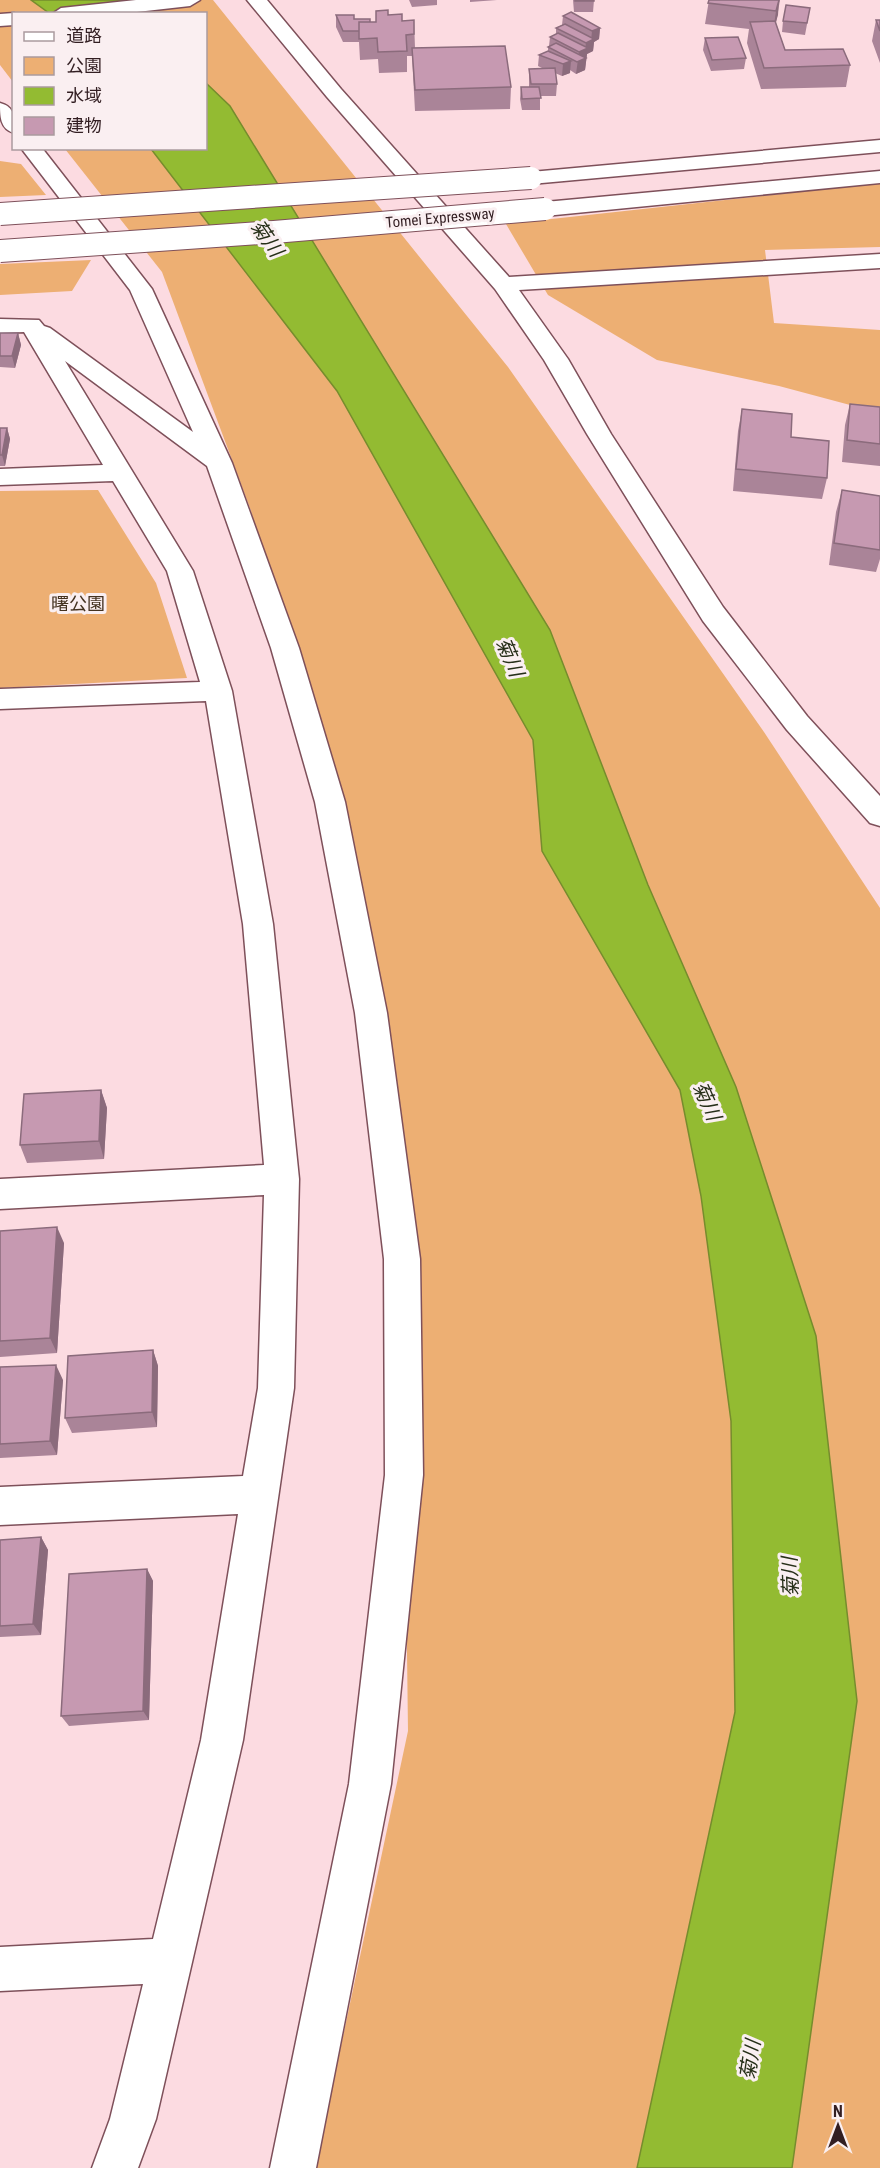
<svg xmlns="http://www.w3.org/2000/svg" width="880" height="2168" font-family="'Roboto Condensed','Noto Sans JP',sans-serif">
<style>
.green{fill:#edaf73}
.water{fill:#93bb32;stroke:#768c2d;stroke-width:1.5}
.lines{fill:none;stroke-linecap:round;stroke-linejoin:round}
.minor-casing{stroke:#7e505a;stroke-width:3}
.tertiary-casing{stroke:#7e505a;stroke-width:3}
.motorway-casing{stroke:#7e505a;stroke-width:3}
.minor{fill:#fff;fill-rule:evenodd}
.tertiary{fill:#fff;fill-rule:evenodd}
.motorway{fill:#fff;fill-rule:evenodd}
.motorway-bridge-casing{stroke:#7e505a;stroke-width:24;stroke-linecap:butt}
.motorway-bridge{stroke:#fff;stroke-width:22}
.wall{fill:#aa8498}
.shaded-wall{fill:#8b6b7c}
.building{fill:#c699b1;stroke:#8b6b7c;stroke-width:1.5}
.labels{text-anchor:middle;stroke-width:6;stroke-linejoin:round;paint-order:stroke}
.far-street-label{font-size:15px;fill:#321e22;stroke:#faeff1}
.park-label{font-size:18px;fill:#443220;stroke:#faeff1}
.water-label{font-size:20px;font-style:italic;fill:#272f19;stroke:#faeff1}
</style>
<rect width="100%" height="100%" fill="#fcdbe1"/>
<path class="green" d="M0 0H213L508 367 764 732 880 908V2168H315L408 1731 402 1259 325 782 251 511 162 272 65 149 206 148V14H14L13 82 0 65Z
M0 161 21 164 46 195 0 197Z
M880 183V247L765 250 774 323 880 330V413L779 386 657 360 548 295 506 224Z
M91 260 72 291 0 295V264Z
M98 490 156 583 187 678 0 688V491Z"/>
<path class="water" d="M31 0H123L136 13H49Z
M206 83 230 106 550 630 648 885 736 1087 816 1336 857 1701 792 2168H637L735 1712 731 1421 701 1196 680 1090 542 851 533 740 337 391 151 149 206 148Z"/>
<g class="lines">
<defs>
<path id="minor" d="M247 0H267L341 89 509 277 880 254V268L519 290 568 359 611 434 723 607 807 716 880 796V826L870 823 787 730 703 621 587 434 544 360 495 289 327 97Z
M0 103C16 107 14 119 14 133 0 129 0 116 0 103Z
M21 148H42L152 289 232 463 299 648 345 802 387 1013 420 1259 423 1475 391 1784 316 2168H270L349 1784 385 1475 384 1259 355 1013 315 802 271 648 207 466 65 361 193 571 232 691 273 924 299 1179 294 1388 243 1740 156 2119 138 2168H92L110 2119 143 1984 0 1991V1947L153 1939 201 1740 238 1514 0 1525V1487L243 1476 258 1388 264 1195 0 1209V1179L264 1165 243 924 206 701 0 709V689L200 682 167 571 113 481 0 485V469L103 465 24 332 0 333V319L39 320 44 326 50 328 193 432 130 290Z"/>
<path id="tertiary" d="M136 0H200L190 6 119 14H52L61 8Z
M14 13V25L0 26V14Z"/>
<path id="motorway" d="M880 140V152L531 184 523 183 520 178 523 173 531 172Z
M880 171V183L545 216 537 214 534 209 537 204 545 202Z"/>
</defs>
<use href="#minor" class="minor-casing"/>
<use href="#tertiary" class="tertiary-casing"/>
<use href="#motorway" class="motorway-casing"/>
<use href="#minor" class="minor"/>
<use href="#tertiary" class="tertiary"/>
<use href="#motorway" class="motorway"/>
<defs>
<path id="motorway-bridge" d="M0 214 531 178
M0 251 274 232 545 209"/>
</defs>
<use href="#motorway-bridge" class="motorway-bridge-casing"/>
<use href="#motorway-bridge" class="motorway-bridge"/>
</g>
<path class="wall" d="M409 0H437V5L412 7Z
M470 0H497L470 2Z
M573 0H594L593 12H574Z
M709 0H780L776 23 785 50 850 65 846 87 761 89 747 43 749 29 705 24Z
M810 8 805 35 782 32 783 21Z
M336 15H354V19L370 22H376L388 15 402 21 414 20 415 48 511 87 510 109 415 111 412 56H407V72L379 73 378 59 360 60 359 42H343L336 27Z
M563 16 600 28 599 39 594 42 593 51 587 54 585 70 576 74 570 70V73L562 76 555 73 557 84 556 96H540V110H522L520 99 521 87H529V69H544L538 66 539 55 548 51V47L549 46 550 37 556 34V28L562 25Z
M876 20H880V63L872 41Z
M705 38 746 58 744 69 711 71 703 50Z
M0 333H18L21 345 15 368 0 367Z
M850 404 880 407V466L842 462 845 425Z
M742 409 791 437 827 478 822 499 733 491 738 431Z
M0 428H7L10 439 5 466H0Z
M842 490 880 496V559L876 572 829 565 836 512Z
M101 1090 107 1108 104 1159 27 1163 20 1145Z
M0 1231 64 1243 57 1353 0 1357Z
M153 1350 158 1366 157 1427 72 1433 65 1418Z
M0 1367 63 1380 57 1455 0 1458Z
M41 1537 48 1550 41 1635 0 1637V1540Z
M147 1569 153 1581 149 1720 69 1726 61 1716Z"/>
<path class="shaded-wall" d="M779 0 778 15 773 32 776 11Z
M600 28 599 39 594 42 593 51 587 54 585 70 576 74 579 52 585 49 586 43 591 41 592 31Z
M571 61 570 73 562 76 563 64Z
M18 333 21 345 15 368 12 356Z
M7 428 10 439 5 466 2 455Z
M101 1090 107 1108 104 1159 99 1141Z
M57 1227 64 1243 57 1353 50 1338Z
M153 1350 158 1366 157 1427 152 1412Z
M56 1365 63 1380 57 1455 50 1441Z
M41 1537 48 1550 41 1635 33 1624Z
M147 1569 153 1581 149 1720 143 1711Z"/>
<path class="building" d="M575 0H594V1H575Z
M709 0H779L776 11 708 3Z
M786 5 810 8 807 23 783 21Z
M388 10V15L402 14V21L414 20V34L406 35 407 51 378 52 377 38 359 39V22H376V11Z
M571 12 600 28 592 31 563 16Z
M336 15H354V19H370V22H359V31H343Z
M876 20H880V31Z
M775 21 785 50 843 49 850 65 764 68 750 22Z
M565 24 594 39 586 43 556 28Z
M558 33 588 48 579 52 550 37Z
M738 37 746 58 712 60 705 38Z
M556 43 586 58 577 62 548 47Z
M505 46 511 87 415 90 412 48Z
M548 51 571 61 563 64 539 55Z
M555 68 557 84H531L529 69Z
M521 87H539L541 98 522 99Z
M0 333H18L12 356H0Z
M850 404 880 407V444L847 440Z
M742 409 792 414 791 437 829 441 827 478 736 469Z
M0 428H7L2 455H0Z
M842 490 880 496V550L834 543Z
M101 1090 99 1141 20 1145 24 1094Z
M57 1227 50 1338 0 1341V1231Z
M153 1350 152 1412 65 1418 68 1356Z
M56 1365 50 1441 0 1444V1367Z
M41 1537 33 1624 0 1626V1540Z
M147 1569 143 1711 61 1716 69 1574Z"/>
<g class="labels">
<g class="far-street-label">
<text transform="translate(440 218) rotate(-5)" y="5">Tomei Expressway</text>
</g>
<g class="park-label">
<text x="78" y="610">曙公園</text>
</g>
<g class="water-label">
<text transform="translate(267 238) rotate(55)" y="7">菊川</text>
<text transform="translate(510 657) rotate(67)" y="7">菊川</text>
<text transform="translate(707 1101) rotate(66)" y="7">菊川</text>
<text transform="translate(790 1577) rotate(-92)" y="7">菊川</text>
<text transform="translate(750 2060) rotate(-81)" y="7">菊川</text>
</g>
</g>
<rect x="12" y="12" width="195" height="138" fill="#faeff1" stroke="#aa9b9e" stroke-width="1.5"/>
<rect x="24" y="32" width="30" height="9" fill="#ffffff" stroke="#aa9b9e" stroke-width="1.5"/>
<text x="66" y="42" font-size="18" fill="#321e22">道路</text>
<rect x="24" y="57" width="30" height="18" fill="#edaf73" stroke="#aa9b9e" stroke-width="1.5"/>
<text x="66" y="72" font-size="18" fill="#321e22">公園</text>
<rect x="24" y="87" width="30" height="18" fill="#93bb32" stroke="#aa9b9e" stroke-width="1.5"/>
<text x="66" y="102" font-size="18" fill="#321e22">水域</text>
<rect x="24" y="117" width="30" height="18" fill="#c699b1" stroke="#aa9b9e" stroke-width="1.5"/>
<text x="66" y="132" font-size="18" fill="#321e22">建物</text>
<g transform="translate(838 2126)" stroke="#faeff1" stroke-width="4.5" paint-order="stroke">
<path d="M0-4.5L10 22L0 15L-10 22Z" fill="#321e22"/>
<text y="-9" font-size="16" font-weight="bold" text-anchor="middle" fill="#321e22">N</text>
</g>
</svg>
